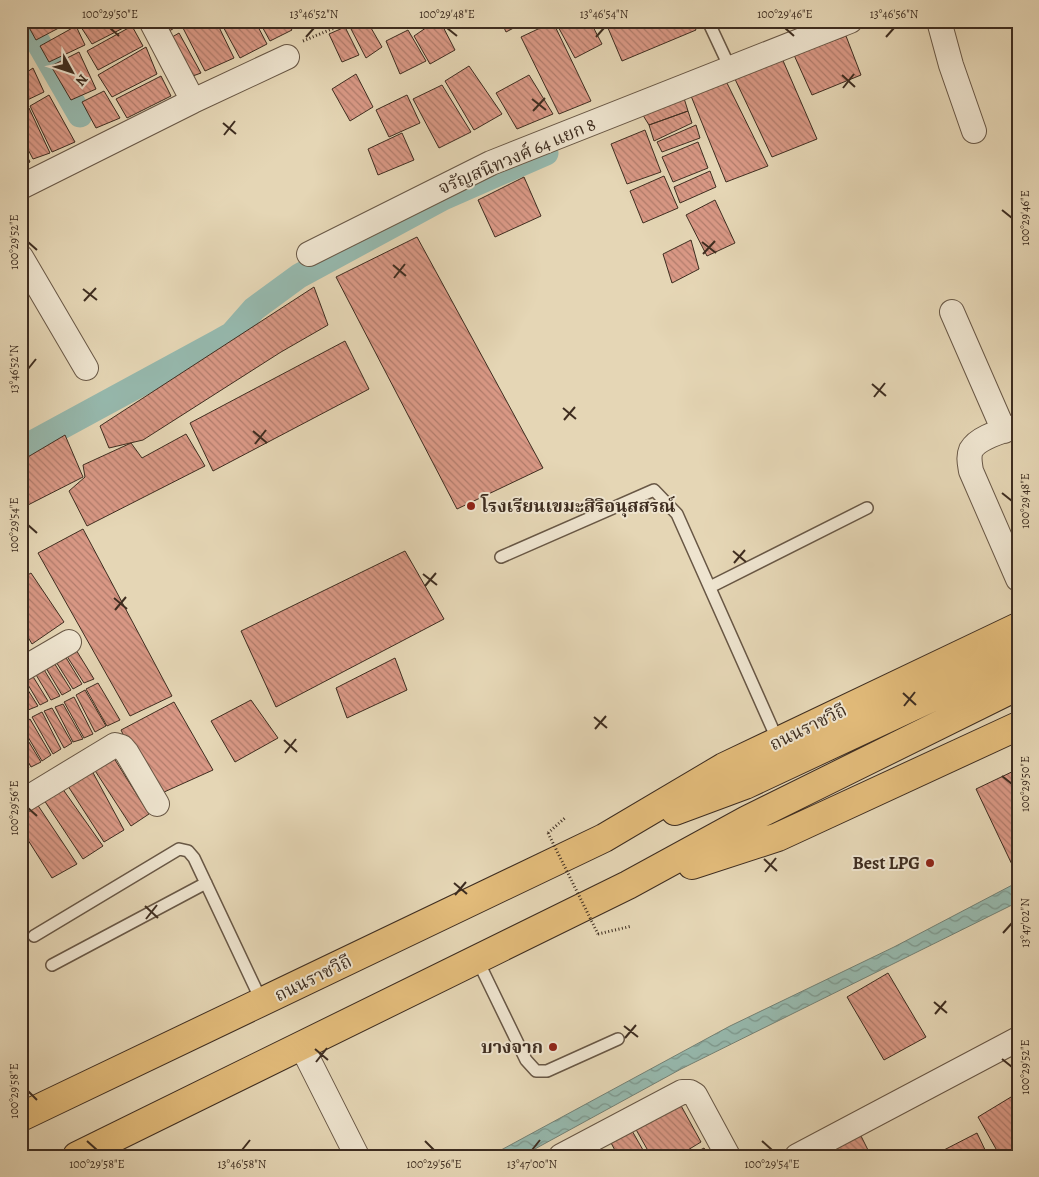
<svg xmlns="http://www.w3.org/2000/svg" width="1039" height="1177" font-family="Alegreya,'Noto Serif Thai',serif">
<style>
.water{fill:url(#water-waves);stroke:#738175}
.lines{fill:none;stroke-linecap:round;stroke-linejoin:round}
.canal{stroke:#96b9ae;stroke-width:25}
.building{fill:url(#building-back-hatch);stroke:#3e2d20}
.lane-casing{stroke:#685745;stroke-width:14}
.street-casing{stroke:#685745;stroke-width:26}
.primary-casing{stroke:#3e2d20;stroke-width:30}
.path{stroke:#3e2d20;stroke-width:3;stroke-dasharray:1 2.5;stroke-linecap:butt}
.lane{stroke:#eee4cf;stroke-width:11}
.street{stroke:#eee4cf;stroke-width:24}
.primary{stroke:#e2bb7a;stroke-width:28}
.path-bridge{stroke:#3e2d20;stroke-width:3;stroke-dasharray:1 2.5;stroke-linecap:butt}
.ticks{fill:none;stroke:#3e2d20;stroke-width:2}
.poi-dot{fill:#8f2418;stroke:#eee4cf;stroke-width:2}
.labels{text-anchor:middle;stroke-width:4;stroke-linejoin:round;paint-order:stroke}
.street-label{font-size:18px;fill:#3e2d20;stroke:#eee4cf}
.poi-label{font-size:18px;font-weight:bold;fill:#3e2d20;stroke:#eee4cf;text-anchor:end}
.neatline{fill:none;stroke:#3e2d20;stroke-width:2}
.ticks-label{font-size:12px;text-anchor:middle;fill:#3e2d20}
</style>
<defs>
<pattern id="water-waves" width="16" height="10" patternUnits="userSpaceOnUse" patternTransform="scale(1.25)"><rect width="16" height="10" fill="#96b9ae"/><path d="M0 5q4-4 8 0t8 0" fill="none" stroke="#7c978d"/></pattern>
<pattern id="building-back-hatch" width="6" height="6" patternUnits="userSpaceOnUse" patternTransform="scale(1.25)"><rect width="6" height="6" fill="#d99885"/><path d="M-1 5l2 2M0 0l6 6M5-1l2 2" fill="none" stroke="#b17c6c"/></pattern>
</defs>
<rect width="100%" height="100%" fill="#e5d6b5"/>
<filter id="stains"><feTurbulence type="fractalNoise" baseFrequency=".004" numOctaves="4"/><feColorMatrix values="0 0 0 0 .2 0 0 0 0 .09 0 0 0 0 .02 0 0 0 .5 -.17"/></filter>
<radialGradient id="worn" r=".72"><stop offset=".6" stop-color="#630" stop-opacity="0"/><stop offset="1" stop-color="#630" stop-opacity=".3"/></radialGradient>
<path class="water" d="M1018 882V902L681 1069 522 1156H490L730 1026 894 947Z"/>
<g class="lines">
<path class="canal" d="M26 21 80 115
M21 449 218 342 232 334 254 309 299 276 443 198 546 153"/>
</g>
<path class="building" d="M28 21H72L36 40 26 22Z
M83 21H135V22L92 44 79 24Z
M152 21H186L161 36Z
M196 21H216L234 58 205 71 183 28Z
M220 21H255L267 44 240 58Z
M259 21H286L292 30 270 41Z
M291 21H305L293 27Z
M363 21H367L382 47 366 58 350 27Z
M436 21H440L455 50 430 64 414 36Z
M501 21H527L506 32Z
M555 21H590L602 44 575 58Z
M605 21H692L696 30 622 61Z
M553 22 591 101 559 114 521 37Z
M76 26 85 45 49 62 40 46Z
M132 26 143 46 98 70 87 51Z
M345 27 359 55 342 62 329 34Z
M408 30 426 61 400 74 386 41Z
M179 33 201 73 182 80 162 43Z
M846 36 861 75 812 95 794 55Z
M146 47 157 74 112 97 98 75Z
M21 51 28 64 21 68Z
M79 52 96 89 71 100 51 66Z
M781 56 817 139 772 157 734 77Z
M469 66 502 114 474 130 445 81Z
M33 68 44 92 21 103V76Z
M356 74 373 107 350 121 332 89Z
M529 75 553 114 517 129 496 93Z
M723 75 768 166 726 182 689 91Z
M161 76 171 96 127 118 116 99Z
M442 85 471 132 439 148 413 99Z
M104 91 120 118 96 128 82 102Z
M49 95 75 142 52 152 30 106Z
M407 95 420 123 389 137 376 110Z
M683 95 688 111 649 125 641 112Z
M29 108 50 153 33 159 21 136V112Z
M688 111 692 123 654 141 649 125Z
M696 125 700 138 662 152 657 142Z
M645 130 661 172 627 184 611 144Z
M402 133 414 160 378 175 368 149Z
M698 142 708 168 673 182 662 157Z
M21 144 30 162 21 166Z
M710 171 716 187 680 203 674 187Z
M664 176 678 208 643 223 630 191Z
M524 177 541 216 495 237 478 200Z
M715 200 735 243 707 256 686 215Z
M417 237 543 468 457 509 336 277Z
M691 240 699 269 672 283 663 254Z
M314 287 328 325 281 352 143 440 109 448 100 426Z
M345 341 369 389 213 471 190 423Z
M186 434 205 466 87 526 69 491 85 477 83 465 131 443 142 458Z
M65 435 83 477 26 506 21 497V461Z
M83 529 172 696 130 716 38 553Z
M405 551 444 619 276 707 241 631Z
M31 573 64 622 32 644 21 625V579Z
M73 645 94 679 84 683 63 650Z
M62 651 82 684 73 689 53 657Z
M51 658 71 690 62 695 43 663Z
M395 658 407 690 347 718 336 688Z
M40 663 60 696 51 700 32 668Z
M29 670 48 701 40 705 21 673Z
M21 679 38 706 28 710 21 697Z
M98 683 120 720 107 726 86 689Z
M85 690 106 726 95 732 76 695Z
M74 697 93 734 84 738 64 702Z
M251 700 278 738 235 762 211 721Z
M174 702 213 770 153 797 121 730Z
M21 703 26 711 21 714Z
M63 704 83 739 73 742 55 707Z
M52 708 72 743 64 748 44 711Z
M42 712 61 749 53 754 32 717Z
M30 719 51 755 42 761 21 725Z
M21 729 41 762 31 767 21 749Z
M21 753 29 768 21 772Z
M112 755 149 814 131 826 92 766Z
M91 769 124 830 104 842 66 783Z
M1018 769V874L1017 875 976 789Z
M62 788 103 846 83 859 42 797Z
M35 801 77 864 52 878 21 829V811Z
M888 973 926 1037 884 1060 847 997Z
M1011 1097 1018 1108V1150L1007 1156H1000L978 1117Z
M679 1102 701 1142 678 1156H651L634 1126Z
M631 1129 643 1150 633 1156H618L610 1141Z
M977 1133 988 1156H945L942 1151Z
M860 1134 871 1156H839L835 1147Z
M704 1148 709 1156H689Z"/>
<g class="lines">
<defs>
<path id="lane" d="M708 21 730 68
M501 557 654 490 677 514 778 741
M710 587 867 508
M34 936 179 849 188 851 194 858 262 1002
M477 959 526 1060 536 1071H547L618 1039
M52 965 206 883"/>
<path id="street" d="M151 21 193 101
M939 21 951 65 974 131
M21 187 193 101 287 57
M309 254 491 163 850 21
M21 257 86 368
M952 312 1004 431
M1018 426C1004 431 979 436 971 450 968 457 970 464 971 471L1018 579
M21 670 69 642
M21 802 115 745 122 747 127 753 157 804
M301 1045 357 1156
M561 1156 682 1092H690L695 1095 728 1156
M797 1156 1018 1039"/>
<path id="primary" d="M675 811 745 785 1018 657
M692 865 778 837 1018 726
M21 1117 604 838 724 767 1018 627
M77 1156 628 885 747 820 1018 686"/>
</defs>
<use href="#lane" class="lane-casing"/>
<use href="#street" class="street-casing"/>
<use href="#primary" class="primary-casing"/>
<path class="path" d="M303 41 351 21
M548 833 566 817
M598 934 632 926"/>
<use href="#lane" class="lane"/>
<use href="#street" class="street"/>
<use href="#primary" class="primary"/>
<path class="path-bridge" d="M548 833 598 934"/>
</g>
<path class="ticks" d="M110 28 119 36M447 28 457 36M785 28 794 36M306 37 314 28M596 37 604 28M886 37 894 28M842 75 855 87M843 88 854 74M532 99 546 110M533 111 545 98M223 123 236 134M224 135 235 121M1002 210 1012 218M28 242 37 250M702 242 716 253M703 254 715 241M393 265 406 276M394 278 405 264M83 289 97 300M84 301 96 288M28 369 36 359M872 384 886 396M874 397 885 383M563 408 576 419M564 420 575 407M253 431 267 443M255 444 266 430M1002 493 1012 501M28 525 37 533M733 551 746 562M734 563 745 550M423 574 437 585M425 586 436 573M114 598 127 609M115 610 126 597M903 693 916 705M904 706 915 692M594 717 607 728M595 729 606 716M284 740 297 752M285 753 296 739M1002 776 1012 784M28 808 37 816M764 859 777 871M765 872 776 858M454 883 467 894M455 895 466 882M145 906 158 918M146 919 157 905M1003 933 1012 923M934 1002 947 1013M935 1014 946 1001M624 1026 638 1037M625 1038 636 1025M315 1049 328 1060M1002 1059 1012 1067M316 1062 327 1048M28 1091 37 1100M87 1141 97 1150M425 1141 434 1150M762 1141 772 1150M242 1150 250 1140M532 1150 540 1140"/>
<g class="poi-dot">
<circle cx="471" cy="506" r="5"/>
<circle cx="930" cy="863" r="5"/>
<circle cx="553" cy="1047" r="5"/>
</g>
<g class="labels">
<g class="street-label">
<text transform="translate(517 156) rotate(-23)" y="6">จรัญสนิทวงศ์ 64 แยก 8</text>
<text transform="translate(808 727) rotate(-26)" y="6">ถนนราชวิถี</text>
<text transform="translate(313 978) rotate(-26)" y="6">ถนนราชวิถี</text>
</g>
<g class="poi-label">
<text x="481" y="512" text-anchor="start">โรงเรียนเขมะสิริอนุสสรณ์</text>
<text x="920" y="869">Best LPG</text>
<text x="543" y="1053">บางจาก</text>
</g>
</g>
<rect width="1039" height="1177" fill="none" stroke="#e5d6b5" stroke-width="55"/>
<g transform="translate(72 72) rotate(130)" stroke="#eee4cf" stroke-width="4" paint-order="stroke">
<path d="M0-4L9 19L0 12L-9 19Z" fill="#3e2d20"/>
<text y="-8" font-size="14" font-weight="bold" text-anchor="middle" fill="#3e2d20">N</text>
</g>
<rect x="28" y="28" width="984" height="1122" class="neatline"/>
<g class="ticks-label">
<text x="110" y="18">100°29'50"E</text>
<text x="314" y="18">13°46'52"N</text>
<text x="447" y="18">100°29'48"E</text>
<text x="604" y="18">13°46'54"N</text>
<text x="785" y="18">100°29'46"E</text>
<text x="894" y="18">13°46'56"N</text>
<text transform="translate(1025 218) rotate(-90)" y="4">100°29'46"E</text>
<text transform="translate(14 242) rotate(-90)" y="4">100°29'52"E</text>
<text transform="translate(14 369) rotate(-90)" y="4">13°46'52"N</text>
<text transform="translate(1025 501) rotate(-90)" y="4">100°29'48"E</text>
<text transform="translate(14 525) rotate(-90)" y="4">100°29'54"E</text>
<text transform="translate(1025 784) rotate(-90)" y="4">100°29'50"E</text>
<text transform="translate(14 808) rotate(-90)" y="4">100°29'56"E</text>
<text transform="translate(1025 923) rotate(-90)" y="4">13°47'02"N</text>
<text transform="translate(1025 1067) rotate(-90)" y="4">100°29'52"E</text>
<text transform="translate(14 1091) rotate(-90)" y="4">100°29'58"E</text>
<text x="97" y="1168">100°29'58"E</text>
<text x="242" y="1168">13°46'58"N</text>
<text x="434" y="1168">100°29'56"E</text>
<text x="532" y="1168">13°47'00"N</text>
<text x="772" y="1168">100°29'54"E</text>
</g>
<rect width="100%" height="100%" filter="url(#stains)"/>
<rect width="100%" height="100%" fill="url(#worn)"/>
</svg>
